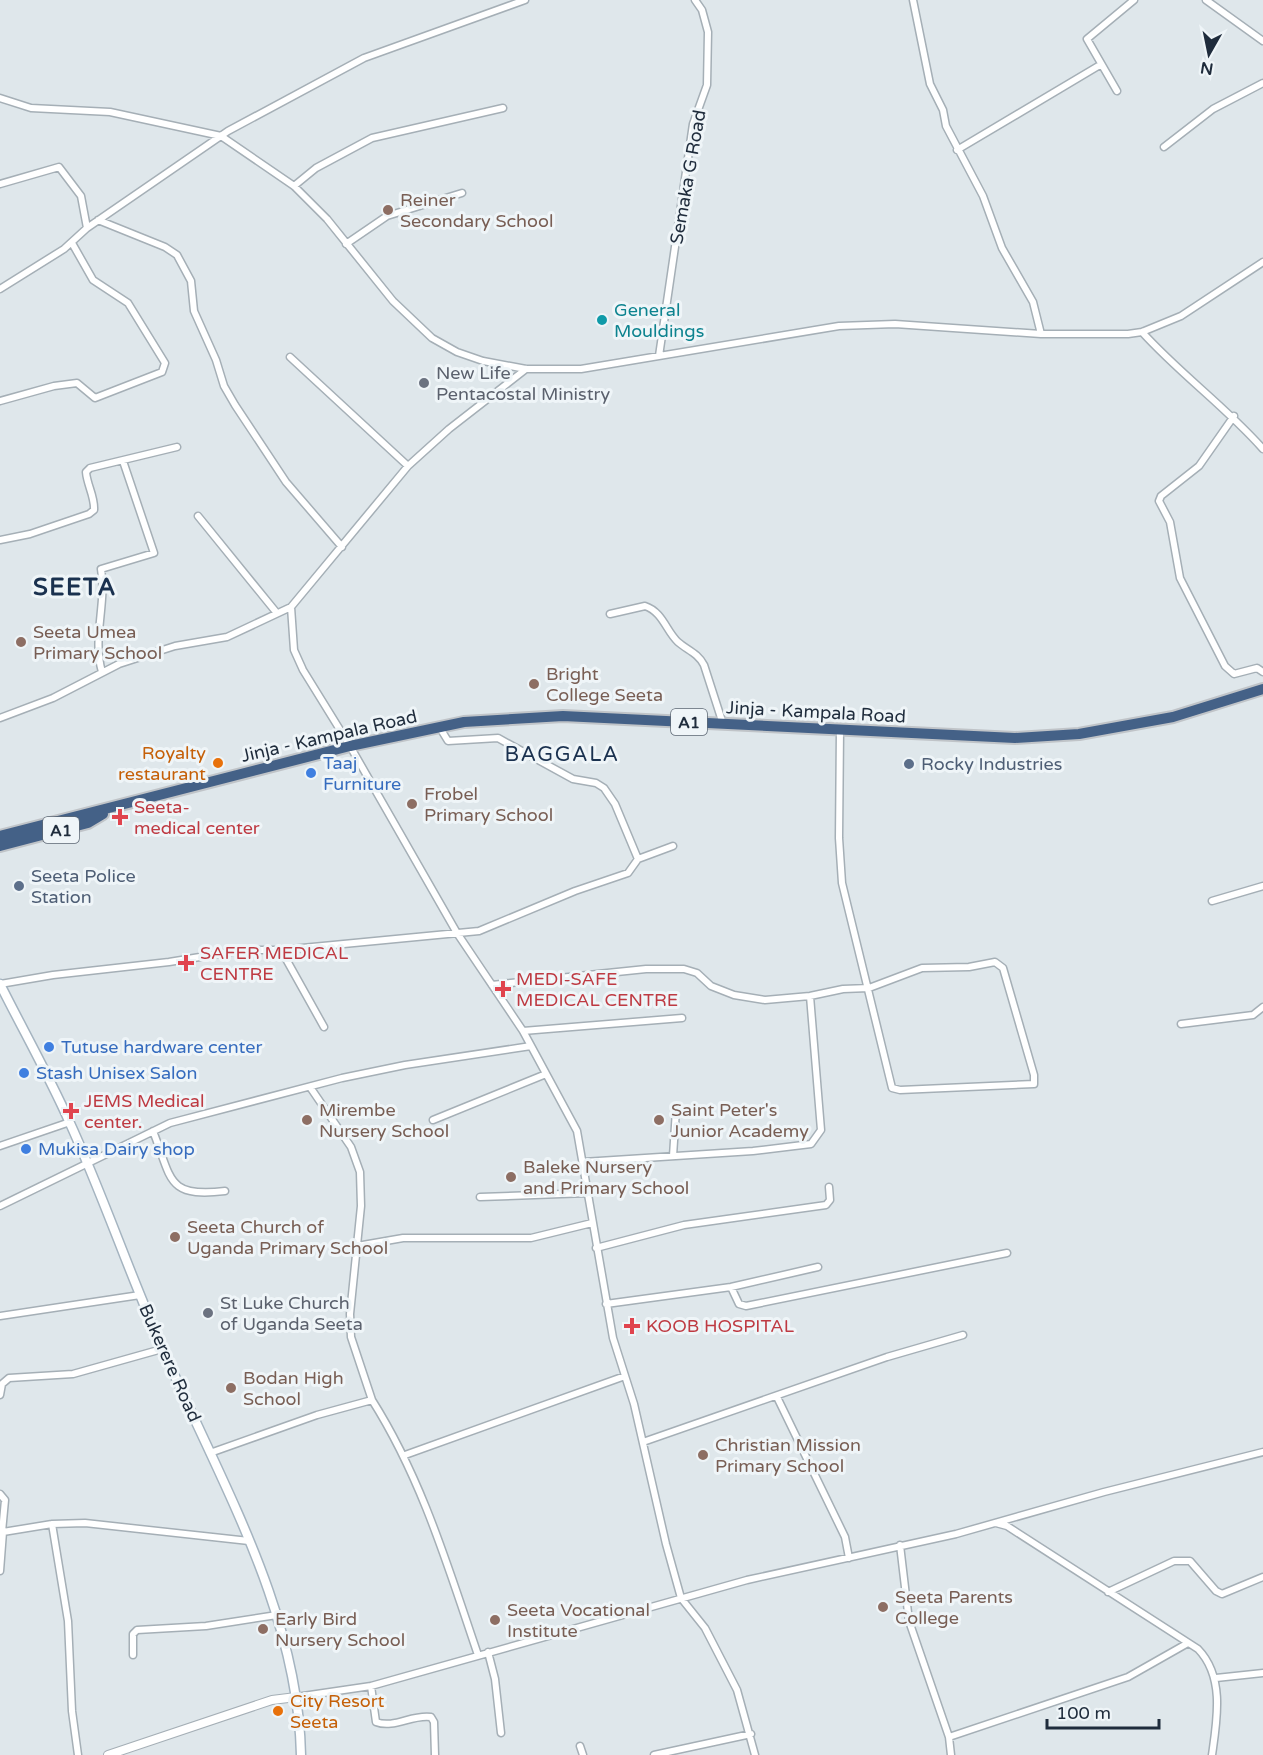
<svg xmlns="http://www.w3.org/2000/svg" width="1263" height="1755" font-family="'Varela Round',sans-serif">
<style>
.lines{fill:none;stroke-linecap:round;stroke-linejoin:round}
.minor-casing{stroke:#a5afb6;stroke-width:9}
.tertiary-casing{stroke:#a5afb6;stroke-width:10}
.secondary-casing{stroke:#a5b4c0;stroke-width:11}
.trunk-casing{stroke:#c0c4c8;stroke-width:14}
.minor{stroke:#fff;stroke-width:6}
.tertiary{stroke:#fff;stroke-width:8}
.secondary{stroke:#fff;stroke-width:8}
.trunk{stroke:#446187;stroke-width:10}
.education-dot{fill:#8d6e63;stroke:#eff5f8;stroke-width:2}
.culture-dot{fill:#0f9aa8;stroke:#eff5f8;stroke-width:2}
.worship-dot{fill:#6b7280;stroke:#eff5f8;stroke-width:2}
.food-dot{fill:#e8710a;stroke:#eff5f8;stroke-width:2}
.service-dot{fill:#5c6f8a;stroke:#eff5f8;stroke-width:2}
.shop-dot{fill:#3f7fe0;stroke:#eff5f8;stroke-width:2}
.health-dot{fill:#e0444e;stroke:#eff5f8;stroke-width:2}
.labels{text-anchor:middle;stroke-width:6;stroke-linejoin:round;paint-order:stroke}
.shield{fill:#eff5f8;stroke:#5d6874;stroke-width:1.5}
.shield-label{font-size:16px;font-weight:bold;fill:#1f2c3c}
.street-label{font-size:18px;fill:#1f2c3c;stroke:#eff5f8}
.education-label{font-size:18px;fill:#785e54;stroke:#eff5f8;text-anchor:start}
.culture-label{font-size:18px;fill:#0d838f;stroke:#eff5f8;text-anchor:start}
.worship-label{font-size:18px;fill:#5b616d;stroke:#eff5f8;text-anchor:start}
.food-label{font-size:18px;fill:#c56008;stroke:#eff5f8;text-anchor:end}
.shop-label{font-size:18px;fill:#366cbe;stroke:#eff5f8;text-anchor:start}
.service-label{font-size:18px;fill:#4e5e75;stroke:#eff5f8;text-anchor:start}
.health-label{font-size:18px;fill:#be3a42;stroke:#eff5f8;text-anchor:start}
.quarter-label{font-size:21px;letter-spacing:1.5px;fill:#1a314f;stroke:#eff5f8}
.district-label{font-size:24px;font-weight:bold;letter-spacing:1.5px;fill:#1a314f;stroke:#eff5f8}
</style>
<rect width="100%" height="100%" fill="#dfe7eb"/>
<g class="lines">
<defs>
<path id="minor" d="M913 0 930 84 943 110 946 126 983 196 1002 248 1033 302 1041 334
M1206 0 1263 41
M1117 91 1087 39 1134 0
M0 98 31 108 110 112 221 136 294 186 327 219 393 301 432 338 457 352 483 361 526 369H581L839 326 895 324 1041 334H1128L1142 332 1181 316 1263 262
M1164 147 1213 109 1263 83
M957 150 1100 65
M0 184 59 167 81 196 87 228
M294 186 316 168 372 138 503 108
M98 220 165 247 177 255 191 281 194 311 216 360 224 386 235 405 286 482 342 547
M346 244 387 216 462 193
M0 289 64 249 87 228 228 131 364 58 525 0
M1142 332C1180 374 1226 407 1263 449
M659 356 693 124 707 85 708 32 702 10 695 0
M290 357 408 466
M526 369 449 429 408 466 291 607 294 650 303 670 350 746 457 933 523 1031 577 1131 613 1338 634 1404 666 1544 681 1598 705 1628 737 1690 755 1755
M0 401 54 386 77 383 95 398 162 372 165 363 128 303 93 280 72 243
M1234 416 1199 466 1161 496 1159 501 1170 522 1180 578 1225 666 1234 674 1257 668 1263 672
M198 516 276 612
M0 540 30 534 89 514 94 510C95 497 87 485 86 472L90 468 177 447
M610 614 645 606C663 612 666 631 678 642 687 650 698 653 704 665L723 724
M102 672C92 638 107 603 101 569L154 553 123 461
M0 718 53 698 119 664 175 646 227 637 291 607
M440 728 448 741 498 738 573 779 596 783 604 788 615 804 638 859
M1212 901 1263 886
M281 950 324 1027
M0 984 53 975 169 962 243 950H281L479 931 575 891 628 873 638 859 673 846
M492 985 646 969H684L697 973 711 986 734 995 765 1000 810 996 843 989 869 988 922 968 969 967 995 962 1003 968 1034 1075V1084L900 1090 892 1088 842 883 839 838 840 730
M1181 1024 1253 1015 1263 1007
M523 1031 682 1018
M310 1087 351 1147 360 1172 361 1206 350 1314 351 1337 372 1400
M433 1120 546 1074
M153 1131C172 1179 166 1198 225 1191
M0 1146 70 1122
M673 1156 676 1110
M583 1162 753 1151 811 1144 821 1130 810 996
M480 1197 588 1193
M0 1206 170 1123 342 1078 405 1065 531 1046
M357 1246 403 1238H531L592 1223
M596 1248 684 1225 826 1205 830 1200 829 1187
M731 1287 739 1304 746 1306 1007 1253
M606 1304 731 1287 818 1267
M0 1316 140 1295
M0 1395 2 1384 9 1378 73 1374 162 1349
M777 1397 845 1537 849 1558
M643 1442 887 1357 963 1335
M210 1453 317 1415 372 1400C422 1479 448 1567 478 1655
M405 1455 625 1376
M0 1494 5 1500 2 1532
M996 1523 1007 1526 1198 1649C1225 1677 1217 1720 1212 1755
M52 1524 68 1621 72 1711 78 1755
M900 1545 909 1621 949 1737 951 1755
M0 1571 3 1532 52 1524 85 1523 249 1541
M1108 1592 1174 1561H1190L1216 1591 1222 1594 1263 1577
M488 1652 495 1679 501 1733
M133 1655V1634L137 1630 206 1626 277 1615
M1216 1678 1263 1673
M371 1686 376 1722C394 1729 412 1714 431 1717L434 1722 435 1755
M296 1697 371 1686 747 1580 956 1534 1104 1492 1263 1452
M949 1737 1128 1677 1188 1643
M580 1746 583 1755
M654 1755 751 1734"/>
<path id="tertiary" d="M108 1755 272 1700 296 1697"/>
<path id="secondary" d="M0 984C23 1030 48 1074 69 1121 103 1195 129 1273 162 1347 218 1478 298 1609 301 1755"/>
<path id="trunk" d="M0 836 350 746 464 722 563 716 1015 738 1079 734 1173 717 1263 689
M0 846 88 823 103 814"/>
</defs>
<use href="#minor" class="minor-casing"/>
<use href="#tertiary" class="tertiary-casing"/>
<use href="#secondary" class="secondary-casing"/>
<use href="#trunk" class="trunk-casing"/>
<use href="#minor" class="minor"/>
<use href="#tertiary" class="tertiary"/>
<use href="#secondary" class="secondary"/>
<use href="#trunk" class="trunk"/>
</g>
<g class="education-dot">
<circle cx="388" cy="210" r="6"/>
<circle cx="21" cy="642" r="6"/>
<circle cx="534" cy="684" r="6"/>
<circle cx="412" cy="804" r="6"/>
<circle cx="307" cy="1120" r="6"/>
<circle cx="659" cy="1120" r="6"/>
<circle cx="511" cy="1177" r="6"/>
<circle cx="175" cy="1237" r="6"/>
<circle cx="231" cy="1388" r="6"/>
<circle cx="703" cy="1455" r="6"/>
<circle cx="883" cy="1607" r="6"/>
<circle cx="495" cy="1620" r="6"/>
<circle cx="263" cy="1629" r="6"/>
</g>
<circle class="culture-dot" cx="602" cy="320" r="6"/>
<g class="worship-dot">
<circle cx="424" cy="383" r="6"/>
<circle cx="208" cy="1313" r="6"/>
</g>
<g class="food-dot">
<circle cx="218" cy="763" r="6"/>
<circle cx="278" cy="1711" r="6"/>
</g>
<g class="service-dot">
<circle cx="909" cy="764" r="6"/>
<circle cx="19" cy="886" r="6"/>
</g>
<g class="shop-dot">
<circle cx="311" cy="773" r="6"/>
<circle cx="49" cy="1047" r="6"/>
<circle cx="24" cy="1073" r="6"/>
<circle cx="26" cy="1149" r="6"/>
</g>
<g class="health-dot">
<path d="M117 808h6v6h6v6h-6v6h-6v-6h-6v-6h6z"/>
<path d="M183 954h6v6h6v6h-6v6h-6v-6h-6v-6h6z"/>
<path d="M500 980h6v6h6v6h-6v6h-6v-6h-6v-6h6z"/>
<path d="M68 1102h6v6h6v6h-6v6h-6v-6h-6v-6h6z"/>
<path d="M629 1317h6v6h6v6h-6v6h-6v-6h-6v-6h6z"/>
</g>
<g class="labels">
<g class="shield">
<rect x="671" y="709" width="36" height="26" rx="4.5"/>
<rect x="43" y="817" width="36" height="26" rx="4.5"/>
</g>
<g class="shield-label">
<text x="689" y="728">A1</text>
<text x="61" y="836">A1</text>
</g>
<g class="street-label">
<text transform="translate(688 177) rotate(-80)" y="6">Semaka G Road</text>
<text transform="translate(816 712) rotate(3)" y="6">Jinja - Kampala Road</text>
<text transform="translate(329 736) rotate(-13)" y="6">Jinja - Kampala Road</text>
<text transform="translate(170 1363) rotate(66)" y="6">Bukerere Road</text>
</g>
<g class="education-label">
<text x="400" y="206">Reiner<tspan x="400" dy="21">Secondary School</tspan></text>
<text x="33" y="638">Seeta Umea<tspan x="33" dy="21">Primary School</tspan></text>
<text x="546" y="680">Bright<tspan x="546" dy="21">College Seeta</tspan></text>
<text x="424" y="800">Frobel<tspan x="424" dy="21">Primary School</tspan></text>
<text x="319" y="1116">Mirembe<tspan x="319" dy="21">Nursery School</tspan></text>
<text x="671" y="1116">Saint Peter's<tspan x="671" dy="21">Junior Academy</tspan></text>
<text x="523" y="1173">Baleke Nursery<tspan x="523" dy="21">and Primary School</tspan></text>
<text x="187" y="1233">Seeta Church of<tspan x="187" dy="21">Uganda Primary School</tspan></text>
<text x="243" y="1384">Bodan High<tspan x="243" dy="21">School</tspan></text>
<text x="715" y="1451">Christian Mission<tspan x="715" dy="21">Primary School</tspan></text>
<text x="895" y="1603">Seeta Parents<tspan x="895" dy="21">College</tspan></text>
<text x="507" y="1616">Seeta Vocational<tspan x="507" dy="21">Institute</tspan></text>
<text x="275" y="1625">Early Bird<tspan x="275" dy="21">Nursery School</tspan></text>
</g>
<g class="culture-label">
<text x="614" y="316">General<tspan x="614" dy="21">Mouldings</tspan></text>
</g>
<g class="worship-label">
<text x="436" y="379">New Life<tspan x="436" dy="21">Pentacostal Ministry</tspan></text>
<text x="220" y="1309">St Luke Church<tspan x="220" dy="21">of Uganda Seeta</tspan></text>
</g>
<g class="food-label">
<text x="206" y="759">Royalty<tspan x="206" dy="21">restaurant</tspan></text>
<text x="290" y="1707" text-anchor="start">City Resort<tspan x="290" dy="21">Seeta</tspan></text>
</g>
<g class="shop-label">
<text x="323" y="769">Taaj<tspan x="323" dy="21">Furniture</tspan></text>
<text x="61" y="1053">Tutuse hardware center</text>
<text x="36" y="1079">Stash Unisex Salon</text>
<text x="38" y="1155">Mukisa Dairy shop</text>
</g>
<g class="service-label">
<text x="921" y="770">Rocky Industries</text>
<text x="31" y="882">Seeta Police<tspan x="31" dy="21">Station</tspan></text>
</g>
<g class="health-label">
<text x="134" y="813">Seeta-<tspan x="134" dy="21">medical center</tspan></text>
<text x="200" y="959">SAFER MEDICAL<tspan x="200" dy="21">CENTRE</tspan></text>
<text x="516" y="985">MEDI-SAFE<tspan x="516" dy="21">MEDICAL CENTRE</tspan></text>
<text x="84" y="1107">JEMS Medical<tspan x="84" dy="21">center.</tspan></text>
<text x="646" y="1332">KOOB HOSPITAL</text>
</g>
<g class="quarter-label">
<text x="562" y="761">BAGGALA</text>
</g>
<g class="district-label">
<text x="75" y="595">SEETA</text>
</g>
</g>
<g transform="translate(1209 54) rotate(189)" stroke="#eff5f8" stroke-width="4.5" paint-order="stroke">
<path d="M0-4.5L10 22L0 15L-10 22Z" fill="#1f2c3c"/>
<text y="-9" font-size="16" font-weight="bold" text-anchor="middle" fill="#1f2c3c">N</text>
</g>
<path d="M1047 1719v9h112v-9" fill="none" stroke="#1f2c3c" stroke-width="3"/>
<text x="1056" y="1719" font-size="18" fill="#1f2c3c" stroke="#eff5f8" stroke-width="4.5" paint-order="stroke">100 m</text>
</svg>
